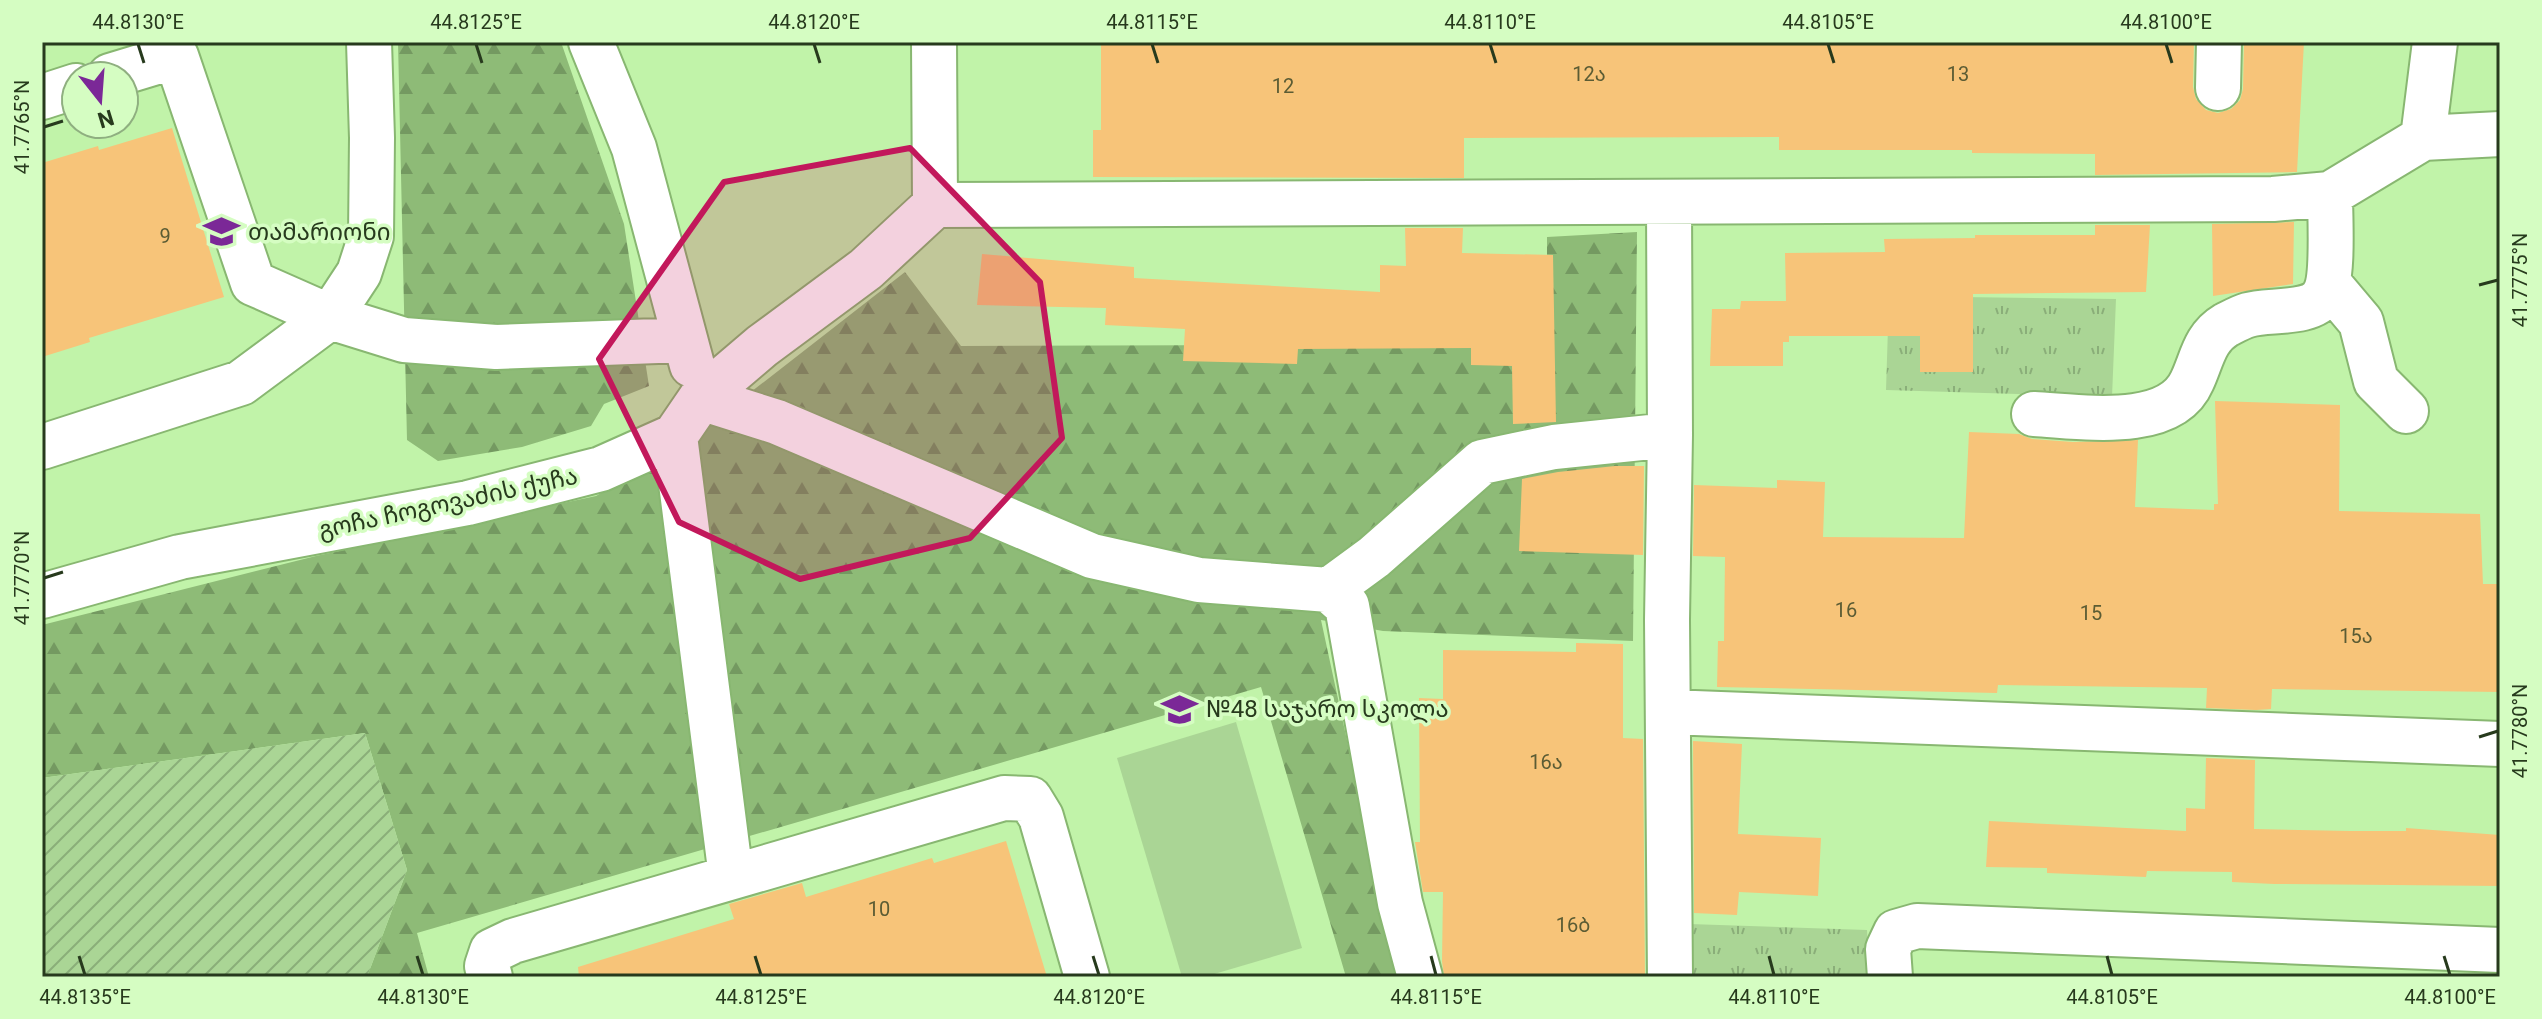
<svg xmlns="http://www.w3.org/2000/svg" width="2542" height="1019" font-family="Roboto,'Noto Sans Georgian',sans-serif">
<style>
.grass{fill:url(#grass-tufts)}
.forest{fill:url(#forest-firs)}
.garden{fill:url(#garden-furrows)}
.pitch{fill:#aad595}
.building{fill:#f7c479}
.lines{fill:none;stroke-linecap:round;stroke-linejoin:round}
.minor-casing{stroke:#88b771;stroke-width:48}
.minor{stroke:#fff;stroke-width:44}
.marked{fill:#c2185b;fill-opacity:0.2;stroke:#c2185b;stroke-width:6;stroke-linejoin:round}
.ticks{fill:none;stroke:#273a1d;stroke-width:3}
.labels{text-anchor:middle;stroke-width:7;stroke-linejoin:round;paint-order:stroke}
.number-label{font-size:20px;fill:#5b5c34}
.poi-label{font-size:24px;fill:#273a1d;stroke:#d5fdc2;text-anchor:start}
.street-label{font-size:24px;fill:#273a1d;stroke:#d5fdc2}
.neatline{fill:none;stroke:#273a1d;stroke-width:3}
.ticks-label{font-size:20px;text-anchor:middle;fill:#273a1d}
</style>
<defs>
<pattern id="grass-tufts" width="24" height="20" patternUnits="userSpaceOnUse" patternTransform="scale(2)"><rect width="24" height="20" fill="#aad595"/><path d="M3 7l-1-3M5 7V3M7 7l1-3M15 17l-1-3M17 17v-4M19 17l1-3" fill="none" stroke="#8aae79"/></pattern>
<pattern id="forest-firs" width="22" height="20" patternUnits="userSpaceOnUse" patternTransform="scale(2)"><rect width="22" height="20" fill="#8ebb77"/><path d="M5 1l3.5 6h-7zM16 11l3.5 6h-7z" fill="#749961"/></pattern>
<pattern id="garden-furrows" width="10" height="10" patternUnits="userSpaceOnUse" patternTransform="scale(2)"><rect width="10" height="10" fill="#aad595"/><path d="M-1 1l2-2M0 10L10 0M9 11l2-2" fill="none" stroke="#8aae79"/></pattern>
</defs>
<rect width="100%" height="100%" fill="#c1f3a9"/>
<path class="grass" d="M1889 296 2116 299 2112 397 1886 390Z
M1689 924 1867 930 1869 977H1689Z"/>
<path class="forest" d="M398 42H561L624 224 649 386 604 404 591 426 522 447 438 461 407 440Z
M1637 232 1633 641 1383 631 1321 620 1398 977H1346L1261 687 417 933 429 977H367L407 870 365 733 42 778V625L316 556 596 496 674 452 905 272 961 346 1547 344V237Z"/>
<path class="garden" d="M365 733 407 870 367 977H42V778Z"/>
<path class="pitch" d="M1236 722 1302 948 1204 977H1182L1117 758Z"/>
<path class="building" d="M1101 42H2194L2193 87 2196 99 2206 110 2218 113 2231 109 2240 100 2243 89 2244 42H2304L2297 172 2095 175V154L1972 153V150H1779V137L1464 138V178L1093 177V130H1101Z
M172 128 224 297 89 338 90 342 42 357V163L98 146 99 150Z
M2294 222 2293 284 2213 296 2212 224Z
M2095 225H2150L2146 292 1973 294V372H1920V336H1789V342H1783V366H1710L1712 309H1740L1741 301H1786L1785 253 1885 252 1884 239 1975 238V235H2095Z
M1405 228H1463L1462 253 1553 255 1556 422 1513 424 1512 366 1471 365V348L1298 349 1297 364 1183 361 1185 329 1105 325 1106 308 977 305 982 254 1134 267V278L1380 292V265L1406 266Z
M2215 401 2340 405 2339 511 2480 514 2483 584H2500V692L2272 689 2271 709 2256 710 2206 708 2207 688 1998 685 1997 693 1717 687 1718 641H1724L1725 557 1693 556 1694 485 1777 488V480L1825 482 1823 537 1964 538 1969 432 2019 434 2032 439 2073 442 2138 440 2135 507 2214 510V504H2218Z
M1615 466H1644L1643 555 1519 551 1522 479 1558 472Z
M1576 643 1623 644V738L1643 739 1645 977H1444L1442 961 1443 892H1423L1415 842H1420L1419 698 1443 699V650L1576 652Z
M1693 741 1742 744 1738 834 1821 838 1818 896 1739 892 1737 915 1694 913Z
M2206 758 2255 760 2254 829 2350 831H2406V828L2500 835V886L2274 884 2232 882V872L2147 871 2146 877 2047 873V868L1986 867 1989 821 2186 831V808L2205 809Z
M1006 841 1047 977H579L578 967 734 919 729 904 802 883 806 897 932 858 934 863Z"/>
<g class="lines">
<defs>
<path id="minor" d="M591 42 634 148 692 365
M934 42 935 205
M110 76 176 56 253 283 330 317 404 340 496 347 685 340
M2218 88 2219 42
M42 97 76 86
M2423 138 2435 42
M1669 203 1670 435 1667 620 1670 977
M2329 284 2361 322 2376 381 2406 411
M701 398 777 422 1092 556 1199 580 1329 590 1374 557 1482 462 1554 447 1670 435
M2034 414C2078 416 2170 432 2192 381 2202 360 2204 338 2226 325 2232 322 2241 317 2248 315 2268 309 2311 315 2323 296 2334 280 2330 216 2330 194
M675 436 731 877
M42 447 241 383 330 317 359 273 371 236 372 138 369 42
M1329 590 1347 606 1400 903 1420 977
M42 596 180 557 468 503 601 469 675 436 701 398 762 346 866 269 935 205 2273 199 2330 194 2423 138 2500 134
M1668 712 2500 744
M490 977 487 966 492 951 513 941 1004 798 1030 799 1041 817 1087 977
M1890 977 1888 949 1896 932 1917 926 2500 950"/>
</defs>
<use href="#minor" class="minor-casing"/>
<use href="#minor" class="minor"/>
</g>
<path class="marked" d="M910 148 1040 282 1062 438 970 538 800 579 679 522 599 359 724 182Z"/>
<path class="ticks" d="M138 44 144 63M476 44 482 63M814 44 820 63M1152 44 1158 63M1490 44 1496 63M1828 44 1834 63M2166 44 2172 63M44 127 63 121M2479 285 2498 280M44 578 63 572M2479 737 2498 731M79 956 85 975M417 956 423 975M755 956 761 975M1093 956 1099 975M1431 956 1436 975M1769 956 1774 975M2107 956 2112 975M2444 956 2450 975"/>
<defs>
<symbol id="school-bare" viewBox="-9 -9 18 18"><path d="M0-5L7-2L0 1L-7-2ZM-4 1L0 2.5L4 1V4Q0 6-4 4Z" fill="#7b2897" stroke="#d5fdc2" stroke-width="2.5" paint-order="stroke"/></symbol>
</defs>
<g fill-rule="evenodd">
<use href="#school-bare" x="196" y="206" width="51" height="51"/>
<use href="#school-bare" x="1154" y="684" width="51" height="51"/>
</g>
<g class="labels">
<g class="number-label">
<text x="1589" y="81">12ა</text>
<text x="1958" y="81">13</text>
<text x="1283" y="93">12</text>
<text x="165" y="243">9</text>
<text x="1846" y="617">16</text>
<text x="2091" y="620">15</text>
<text x="2356" y="643">15ა</text>
<text x="1546" y="769">16ა</text>
<text x="879" y="916">10</text>
<text x="1573" y="932">16ბ</text>
</g>
<g class="poi-label">
<text x="248" y="240">თამარიონი</text>
<text x="1206" y="717">№48 საჯარო სკოლა</text>
</g>
<g class="street-label">
<text transform="translate(448 503) rotate(-12)" y="8">გოჩა ჩოგოვაძის ქუჩა</text>
</g>
</g>
<rect width="2542" height="1019" fill="none" stroke="#d5fdc2" stroke-width="88"/>
<g transform="translate(100 100) rotate(163)"><circle r="38" fill="#d5fdc2" stroke="#8faf80" stroke-width="2"/>
<path d="M0-6L14 30L0 20L-14 30Z" fill="#7b2897"/>
<text y="-12" font-size="22" font-weight="bold" text-anchor="middle" fill="#273a1d">N</text>
</g>
<rect x="44" y="44" width="2454" height="931" class="neatline"/>
<g class="ticks-label">
<text x="138" y="29">44.8130°E</text>
<text x="476" y="29">44.8125°E</text>
<text x="814" y="29">44.8120°E</text>
<text x="1152" y="29">44.8115°E</text>
<text x="1490" y="29">44.8110°E</text>
<text x="1828" y="29">44.8105°E</text>
<text x="2166" y="29">44.8100°E</text>
<text transform="translate(22 127) rotate(-90)" y="7">41.7765°N</text>
<text transform="translate(2520 280) rotate(-90)" y="7">41.7775°N</text>
<text transform="translate(22 578) rotate(-90)" y="7">41.7770°N</text>
<text transform="translate(2520 731) rotate(-90)" y="7">41.7780°N</text>
<text x="85" y="1004">44.8135°E</text>
<text x="423" y="1004">44.8130°E</text>
<text x="761" y="1004">44.8125°E</text>
<text x="1099" y="1004">44.8120°E</text>
<text x="1436" y="1004">44.8115°E</text>
<text x="1774" y="1004">44.8110°E</text>
<text x="2112" y="1004">44.8105°E</text>
<text x="2450" y="1004">44.8100°E</text>
</g>
</svg>
